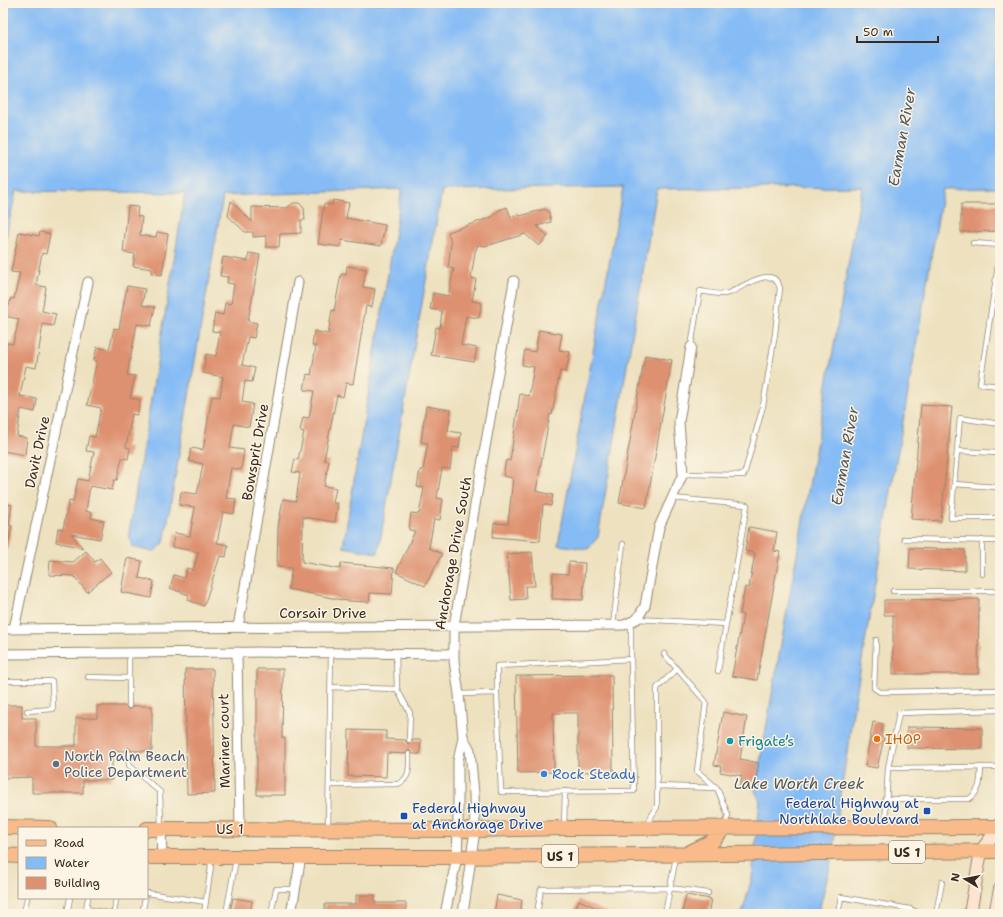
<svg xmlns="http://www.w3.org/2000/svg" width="1003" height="917" font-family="'Shantell Sans',sans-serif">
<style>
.water{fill:#86bcf5;stroke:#60738a}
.building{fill:#de9170}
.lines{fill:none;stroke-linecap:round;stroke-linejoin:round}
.service-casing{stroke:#94866e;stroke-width:6}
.minor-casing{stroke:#94866e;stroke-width:11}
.secondary-casing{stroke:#94866e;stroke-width:14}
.primary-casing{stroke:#94866e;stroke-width:16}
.service{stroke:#fff;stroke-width:4.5}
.minor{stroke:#fff;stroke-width:9}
.secondary{stroke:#fde4d1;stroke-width:12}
.primary{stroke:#fabb8b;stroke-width:14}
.food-dot{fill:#e8710a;stroke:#fcf5e5;stroke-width:1.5}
.culture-dot{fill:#0f9aa8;stroke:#fcf5e5;stroke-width:1.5}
.service-dot{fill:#5c6f8a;stroke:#fcf5e5;stroke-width:1.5}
.shop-dot{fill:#3f7fe0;stroke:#fcf5e5;stroke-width:1.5}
.transit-dot{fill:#1a4fb4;stroke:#fcf5e5;stroke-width:1.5}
.labels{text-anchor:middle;stroke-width:3;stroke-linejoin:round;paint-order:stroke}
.shield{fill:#fcf5e5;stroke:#75675a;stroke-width:1}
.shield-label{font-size:13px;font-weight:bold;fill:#3b2a1e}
.street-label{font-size:14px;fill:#3b2a1e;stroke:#fcf5e5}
.food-label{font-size:14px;fill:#c56008;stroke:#fcf5e5;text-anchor:start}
.culture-label{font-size:14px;fill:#0d838f;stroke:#fcf5e5;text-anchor:start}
.service-label{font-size:14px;fill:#4e5e75;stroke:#fcf5e5;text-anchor:start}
.shop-label{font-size:14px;fill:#366cbe;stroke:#fcf5e5;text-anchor:start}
.transit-label{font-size:14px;fill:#164399;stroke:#fcf5e5;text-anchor:end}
.water-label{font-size:15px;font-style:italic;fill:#52565e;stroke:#fcf5e5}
</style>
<rect width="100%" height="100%" fill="#fcf5e5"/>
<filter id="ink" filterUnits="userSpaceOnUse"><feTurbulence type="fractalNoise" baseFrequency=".025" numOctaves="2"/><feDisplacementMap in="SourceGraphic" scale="8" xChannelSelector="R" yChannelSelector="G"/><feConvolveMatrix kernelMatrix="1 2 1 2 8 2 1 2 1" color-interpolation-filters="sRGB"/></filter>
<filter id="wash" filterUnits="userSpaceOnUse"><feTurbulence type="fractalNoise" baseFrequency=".012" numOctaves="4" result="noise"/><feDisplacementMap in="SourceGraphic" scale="16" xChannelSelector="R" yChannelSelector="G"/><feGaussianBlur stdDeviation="0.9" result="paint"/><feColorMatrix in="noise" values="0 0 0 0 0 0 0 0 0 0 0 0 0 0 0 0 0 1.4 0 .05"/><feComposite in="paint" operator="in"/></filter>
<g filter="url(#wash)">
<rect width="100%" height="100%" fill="#ede1bf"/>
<path class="water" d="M3 3H1000V188L943 189 853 712 830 867 818 914H742L752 878 760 801 755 791 862 187 657 189 598 537 588 549 558 545 623 187 442 190 378 553 343 547 402 189 223 196 164 543 154 552 132 547 129 533 185 193 16 191 3 251Z"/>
<g id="blocks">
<path class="building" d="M333 200 349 203 346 218 385 225 381 246 342 240 341 247 318 244 324 204 332 205Z
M231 201 252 222V207L287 208 293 203H299L304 208 305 220H301V233L280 234 279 247H266V236L253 237V232H245L228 216Z
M961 204H1000V231L961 232Z
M128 206 138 207 137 216 142 217 140 235 156 237 157 232 168 234 162 275 151 273 152 269 133 266 135 254 123 252Z
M507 207 511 217 518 214 520 216 545 209 549 212 551 222 537 226 548 236 539 246 525 234 486 246 478 245 475 252 471 278 476 279 472 301 482 303 479 318 466 316 461 345 477 348 474 362 431 355 436 327 440 328 442 311 430 309 433 293 448 296 454 269 448 268 451 244 448 232 492 217 499 210Z
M19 232 39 236 40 232 50 234 46 254 42 253 36 285 46 287 42 311 56 314 53 326 43 324 36 368 26 366 20 396 37 399 35 412 21 409 17 436 27 438 25 455 3 451 4 379H3V359L6 343 13 344 19 319 3 316V310L4 304 9 306 11 298 14 299 20 273 11 272Z
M249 253 260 255 248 321 257 323 254 338 248 337 242 365 255 368 252 382 245 381 242 402 253 404 249 427 234 424 230 448 244 450 241 470 231 468 226 498 236 499 234 514 223 512 217 543 228 545 226 557 220 556 204 606 188 600 189 595 170 588 174 575 184 578 187 568 193 570 199 552 172 547 175 533 190 536 195 507 179 505 181 492 197 494 203 464 189 461 191 448 203 450 212 396 220 397 223 377 203 373 206 354 216 356 220 332 212 331 215 313 223 315 225 303 231 304 234 284 227 283 228 277 220 276 223 257 248 261Z
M347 266 366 269 363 287 375 289 372 307 366 306 353 384 346 383 343 397 337 395 324 460 329 461 324 486 336 488 333 503H338L335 522 303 517 302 562 340 569 341 563 394 568 392 594 370 593 369 602 347 601 288 589 292 568 277 567 278 528 283 499 296 501 300 473 292 472 295 459 298 460 304 432 300 431 303 417 309 418 314 391 304 390 307 374 311 375 316 346H312L314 331 328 334 332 310 334 311 341 274 346 275Z
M127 286 145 289 142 305 155 307 151 326 137 324 127 375 135 376 130 398 140 400 137 415 132 414 126 447 130 448 128 459 122 458 117 480H114L112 490 90 486 86 511 92 513 91 518 104 521 100 539 71 534 83 548 56 542 58 528 63 529 69 501 73 502 78 479 88 481 94 452 86 451 89 436 95 437 101 408 87 405 97 361H94L97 347 109 350 114 328 119 329Z
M539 330 562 334 559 350 570 352 566 372 560 371 552 415 550 414 536 491 553 495 551 506 543 504 540 541 493 537 494 523 508 524 513 478 503 476 506 460 510 461 520 394 529 396 534 367 522 365 525 350 535 352Z
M645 355 672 360 646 508 619 503Z
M921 405 952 407 941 521 911 519Z
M426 406 451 410 448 431 461 433 459 448 453 447 450 469 442 468 437 498 443 499 440 520 434 519 429 548 442 554 425 586 396 572 415 531 409 530 411 513 419 514 424 488 417 487 420 470H423L428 443 421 442Z
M3 503 12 505 9 525 12 526 7 550 3 549Z
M749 527 777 532 774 551 780 552 757 680 732 676 743 615 740 614 745 587 749 588 755 553 745 551Z
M910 548 965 550V571L909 569Z
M86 551 95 562 100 558 111 572 87 592 74 576 49 575 50 560 73 562Z
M532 552 535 586H525L526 599 511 600 507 554Z
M127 558 142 561 139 578 154 581 151 598 121 592Z
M569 562 585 563 583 600 552 599 553 573 568 574Z
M979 599 978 674H893V615H884V600Z
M185 669H213L215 793 187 794Z
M257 669H283L282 738H285V795H257Z
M612 675 613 771 578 772V713H553L554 772 518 773 516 676Z
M5 705H22V718H36V746H76V718H97V706H125L129 710 133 706H152V751H132L128 747 124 751H112V780H83V793H32V777L5 778V748H3Z
M723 712 747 717 740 759 759 763 754 789 740 786 742 776 720 772 721 766 714 765Z
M873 722 883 724 881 737 884 738 877 768 865 766Z
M907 727 982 728V749L907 748Z
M349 730 386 731V739L405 740 408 744 413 740H421L420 754H413L409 750 405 754 387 753 386 777 348 776Z
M356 895H375V903H406V914H325V904H356Z
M497 895 522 900 520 914H494Z
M686 895 711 899 708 914H682Z
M233 898 252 901 250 914H230Z
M579 900 610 914H573Z"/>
</g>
</g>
<g filter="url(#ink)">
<use href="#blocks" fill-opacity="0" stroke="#94866e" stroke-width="1"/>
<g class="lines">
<defs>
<path id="service" d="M973 243 1000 245
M1000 252 980 384 1000 386
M1000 424 960 418 951 518H1000
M957 451 999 453
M683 474 744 475 763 406 775 334 780 288C773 263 742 288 729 293 721 296 709 292 700 291L691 347
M954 484 997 487
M904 539 1000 541
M982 574V540
M893 591H1000
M637 619 726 624 747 505 672 498
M631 622V659
M613 625 623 544
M876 640 874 688 880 692 1000 690
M396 654 397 689 410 713 409 740
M664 654 706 702 697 771 717 788 728 815 725 826
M718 671 726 624
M88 677 129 678V653
M129 678V706
M3 681H52L53 709 27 711
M331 687 397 689
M459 694 497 693 501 792 634 791 631 659 497 666V693
M128 751 129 765 160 792 161 827
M888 768 981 767
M330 785 398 784C411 778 409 766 409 754
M657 786 717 788
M885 799H969C981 791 980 781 981 767H1000
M646 825 657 807V688L677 669
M885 825 888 768 899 713 1000 710
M564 827 565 791
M328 828 331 653
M147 893 206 902
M88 898 86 909 114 914 116 898
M24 914 27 898
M67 914 70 898
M82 914 86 909
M142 914 145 898
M204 914 211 866 209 858
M226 914 236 859
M271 914 276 889H295
M537 914 541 889 670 888 708 893
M665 914 676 857
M838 914 841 897 910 909 921 914
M936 914 942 882"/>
<path id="minor" d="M238 627 298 282
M3 629 624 625 637 619 645 606 659 527 683 474 679 422 691 347
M14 629 88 282
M237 652 240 829
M3 654 237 652 453 654
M161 830 162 857
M291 914 301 857
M445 914 457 857 458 830V761L463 737
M463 914 475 830 474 794 470 750 463 737 459 694 454 661V626L514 281"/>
<path id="secondary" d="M970 914 981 851 999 827
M995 914 1000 889"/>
<path id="primary" d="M3 827 50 828
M147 829 475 830 564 828 1000 827
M690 852 713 841 724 828
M3 855 19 856
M147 857H457L1000 851"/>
</defs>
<use href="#service" class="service-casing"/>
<use href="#minor" class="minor-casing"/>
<use href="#secondary" class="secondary-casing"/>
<use href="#primary" class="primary-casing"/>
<use href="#service" class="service"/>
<use href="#minor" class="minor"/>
<use href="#secondary" class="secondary"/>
<use href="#primary" class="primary"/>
</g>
</g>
<circle class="food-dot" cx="877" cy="739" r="4"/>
<circle class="culture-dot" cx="730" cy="741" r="4"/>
<circle class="service-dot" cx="56" cy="764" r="4"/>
<circle class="shop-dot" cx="544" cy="774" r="4"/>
<g class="transit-dot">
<rect x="923" y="807" width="8" height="8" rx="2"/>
<rect x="400" y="812" width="8" height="8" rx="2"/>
</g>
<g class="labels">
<g class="shield">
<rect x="889" y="841" width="36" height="22" rx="3"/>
<rect x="542" y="845" width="36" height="22" rx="3"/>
</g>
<g class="shield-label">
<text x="907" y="857">US 1</text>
<text x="560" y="861">US 1</text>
</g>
<g class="street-label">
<text transform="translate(37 452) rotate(-78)" y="5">Davit Drive</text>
<text transform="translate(255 452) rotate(-80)" y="5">Bowsprit Drive</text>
<text transform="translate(453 553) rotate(-80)" y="5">Anchorage Drive South</text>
<text x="323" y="618">Corsair Drive</text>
<text transform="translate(224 741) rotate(-91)" y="5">Mariner court</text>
<text x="230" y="834">US 1</text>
</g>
<g class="food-label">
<text x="885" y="744">IHOP</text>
</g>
<g class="culture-label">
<text x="738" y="746">Frigate’s</text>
</g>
<g class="service-label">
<text x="64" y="761">North Palm Beach<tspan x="64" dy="16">Police Department</tspan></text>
</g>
<g class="shop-label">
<text x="552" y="779">Rock Steady</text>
</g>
<g class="transit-label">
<text x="919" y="808">Federal Highway at<tspan x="919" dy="16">Northlake Boulevard</tspan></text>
<text x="412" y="813" text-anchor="start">Federal Highway<tspan x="412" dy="16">at Anchorage Drive</tspan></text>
</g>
<g class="water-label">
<text transform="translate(902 137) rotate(-80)" y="5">Earman River</text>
<text transform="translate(845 456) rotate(-80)" y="5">Earman River</text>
<text x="799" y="789">Lake Worth Creek</text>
</g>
</g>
<rect width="1003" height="917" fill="none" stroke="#fcf5e5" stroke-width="16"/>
<rect x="18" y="827" width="130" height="72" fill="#fcf5e5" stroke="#afa495"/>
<rect x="26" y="840" width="20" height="6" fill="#fabb8b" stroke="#afa495"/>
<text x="54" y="847" font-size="12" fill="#3b2a1e">Road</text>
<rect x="26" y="857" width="20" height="12" fill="#86bcf5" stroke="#afa495"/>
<text x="54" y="867" font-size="12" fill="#3b2a1e">Water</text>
<rect x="26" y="877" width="20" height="12" fill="#de9170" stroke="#afa495"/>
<text x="54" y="887" font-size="12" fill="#3b2a1e">Building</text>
<g transform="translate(965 879) rotate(280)" stroke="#fcf5e5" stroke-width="3" paint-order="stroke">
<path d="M0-3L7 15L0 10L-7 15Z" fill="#3b2a1e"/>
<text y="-6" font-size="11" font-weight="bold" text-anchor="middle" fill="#3b2a1e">N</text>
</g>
<path d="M857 36v6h81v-6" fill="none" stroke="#3b2a1e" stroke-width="2"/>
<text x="863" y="36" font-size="12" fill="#3b2a1e" stroke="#fcf5e5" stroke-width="3" paint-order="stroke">50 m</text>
</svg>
